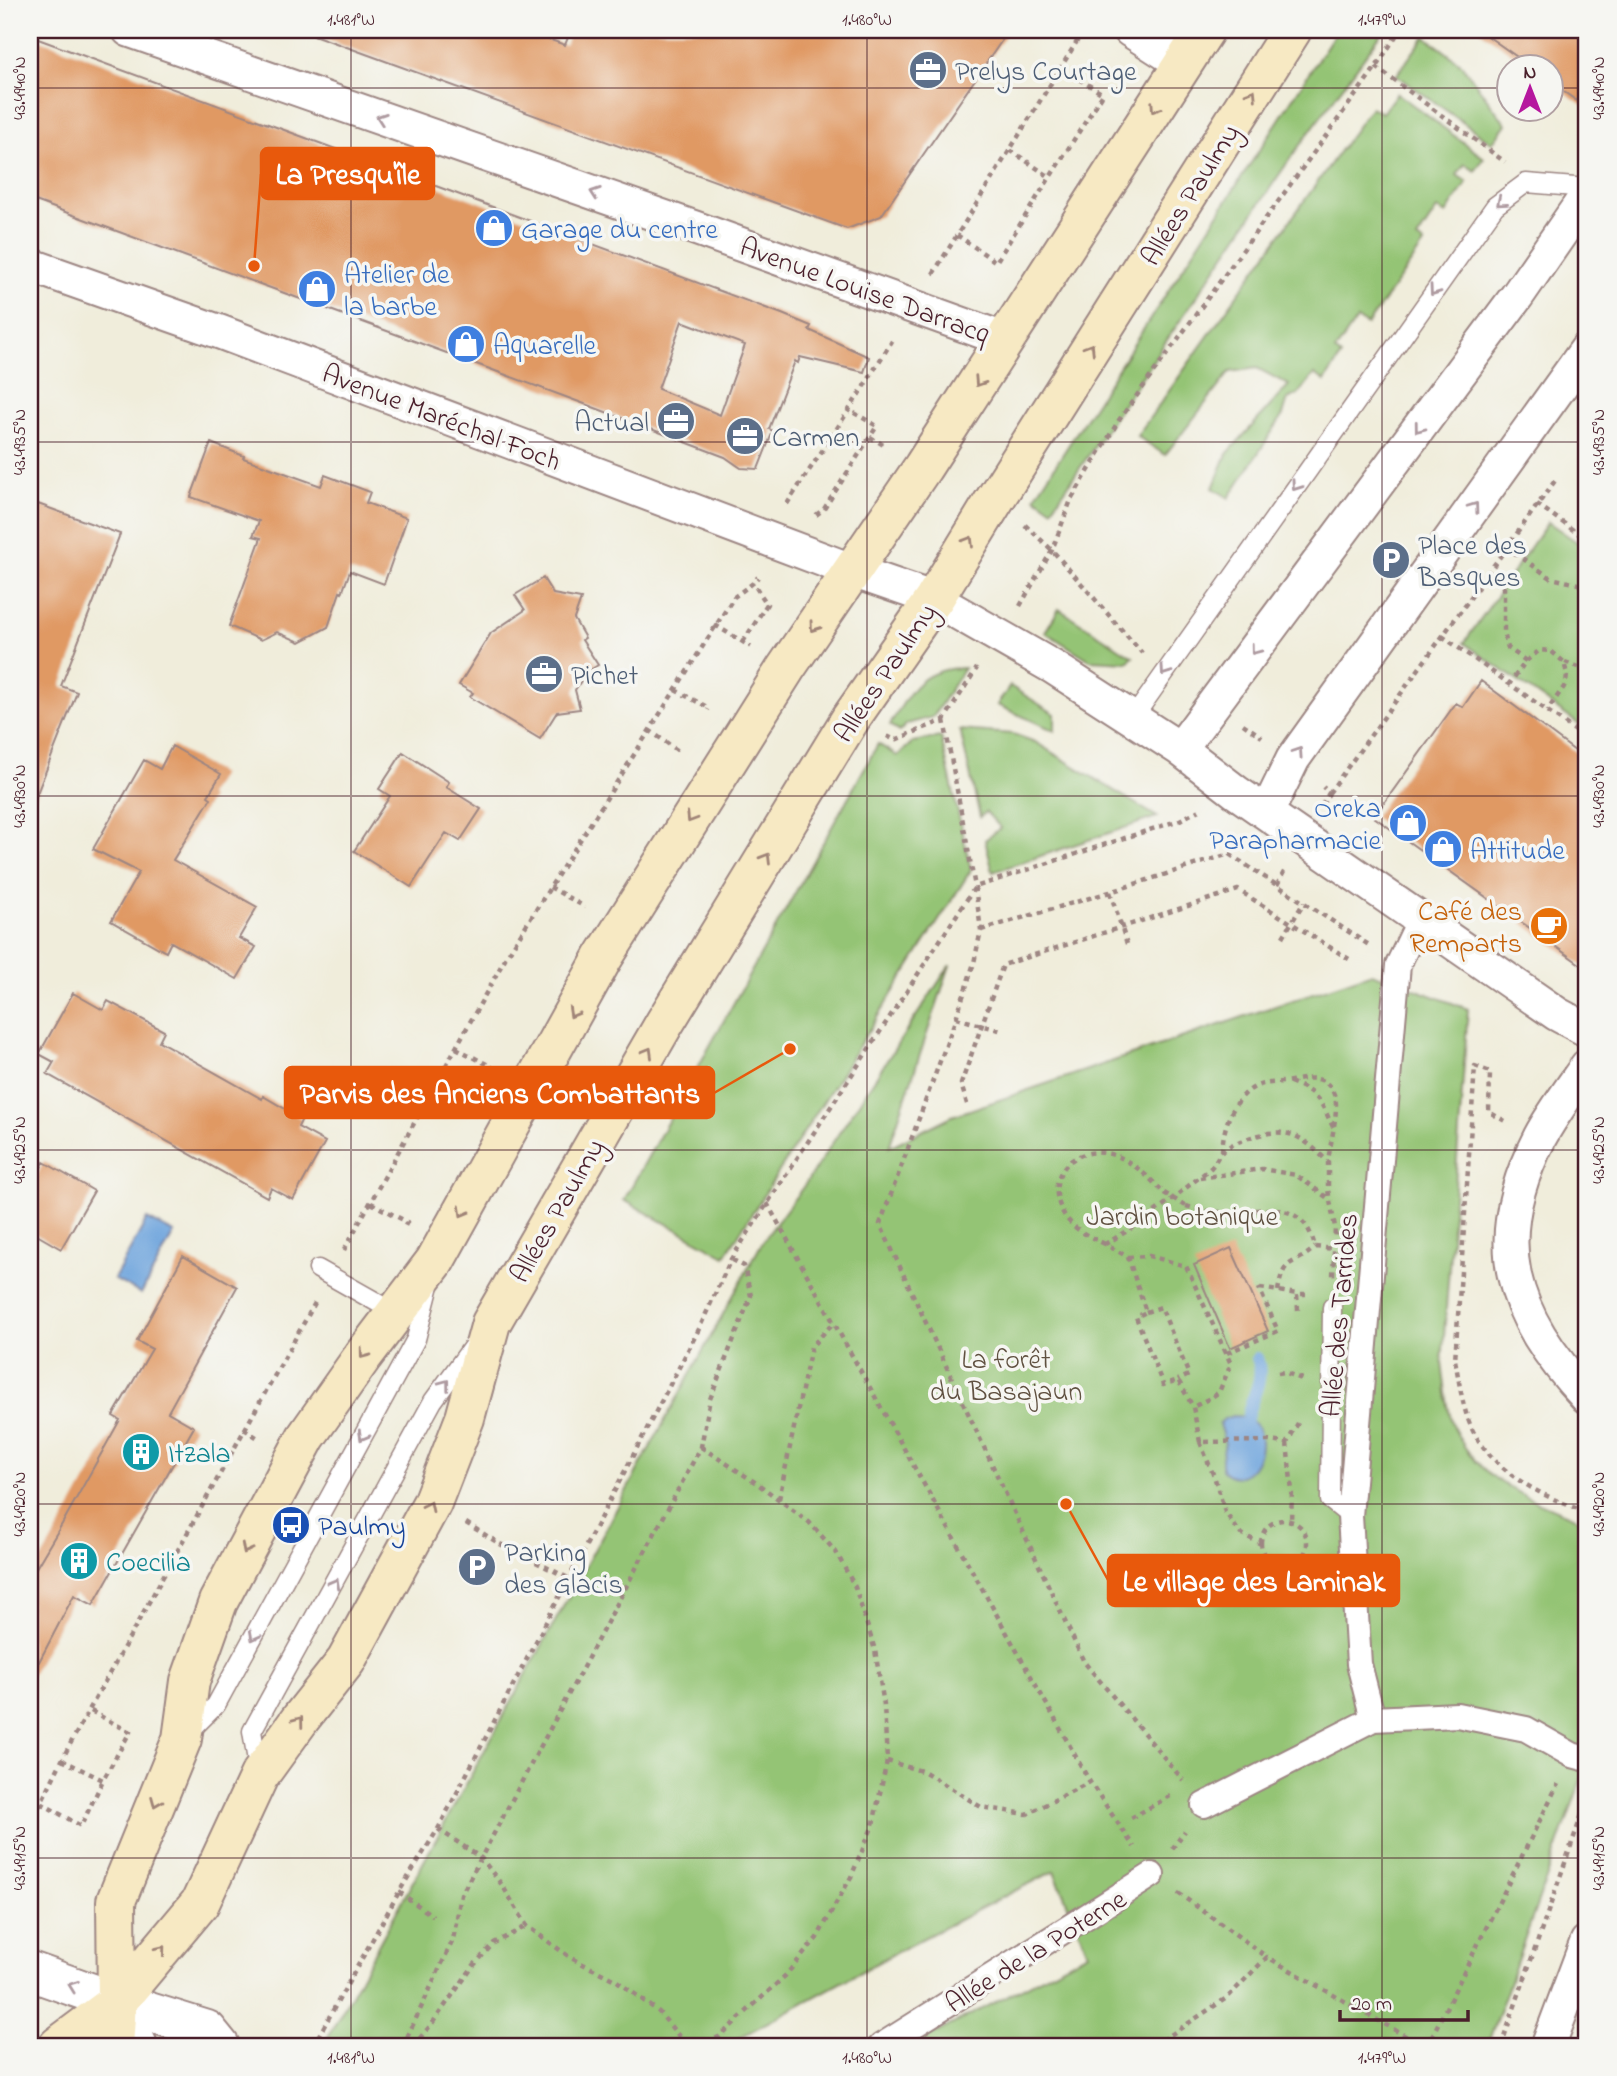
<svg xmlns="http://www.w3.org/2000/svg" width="1617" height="2076" font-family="'Indie Flower',sans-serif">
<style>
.green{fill:#94c474;stroke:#6f7250;stroke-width:2}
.water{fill:#70a5dd;stroke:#5d6284;stroke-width:2}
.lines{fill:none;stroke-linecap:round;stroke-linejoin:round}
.stream{stroke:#70a5dd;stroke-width:12}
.building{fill:#e09964;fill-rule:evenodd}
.service-casing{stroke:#9d8683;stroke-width:21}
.pedestrian-casing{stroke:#9d8683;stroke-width:28}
.minor-casing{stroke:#9d8683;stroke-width:37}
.tertiary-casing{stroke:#9d8683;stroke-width:42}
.secondary-casing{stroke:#9d8683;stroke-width:42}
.path{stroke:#9d8683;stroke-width:4.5;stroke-dasharray:5 5;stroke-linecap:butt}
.service{stroke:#fff;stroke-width:18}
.pedestrian{stroke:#fff;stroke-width:24}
.minor{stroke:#fff;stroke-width:33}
.tertiary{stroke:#fff;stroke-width:38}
.secondary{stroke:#f7e9c3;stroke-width:38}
.path-bridge{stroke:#9d8683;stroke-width:4.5;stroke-dasharray:5 5;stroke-linecap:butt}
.oneway{stroke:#a08477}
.oneway2{stroke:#ae9aa0}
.ticks{fill:none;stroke:#4a1f2b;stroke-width:2;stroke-opacity:0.45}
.labels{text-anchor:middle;stroke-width:7;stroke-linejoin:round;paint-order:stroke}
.service-label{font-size:28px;fill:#4e5e75;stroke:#f6f6f2;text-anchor:start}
.street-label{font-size:28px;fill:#4a1f2b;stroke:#f6f6f2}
.shop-label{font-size:28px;fill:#366cbe;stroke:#f6f6f2;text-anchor:start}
.food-label{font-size:28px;fill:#c56008;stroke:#f6f6f2;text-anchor:end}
.park-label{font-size:28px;fill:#605141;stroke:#f6f6f2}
.culture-label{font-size:28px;fill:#0d838f;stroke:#f6f6f2;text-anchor:start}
.transit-label{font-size:28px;fill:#164399;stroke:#f6f6f2;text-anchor:start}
.leader{fill:none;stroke:#e8590c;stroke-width:2.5}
.callout-dot{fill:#e8590c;stroke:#f6f6f2;stroke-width:2.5}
.callout{fill:#e8590c;stroke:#e8590c;stroke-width:2.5}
.callout-label{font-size:30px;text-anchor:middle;font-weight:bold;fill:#fff}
.neatline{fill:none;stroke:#4a1f2b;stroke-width:2.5}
.ticks-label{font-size:18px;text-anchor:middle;fill:#4a1f2b}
</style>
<rect width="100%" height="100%" fill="#f6f6f2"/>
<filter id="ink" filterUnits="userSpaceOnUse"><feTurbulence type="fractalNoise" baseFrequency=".0143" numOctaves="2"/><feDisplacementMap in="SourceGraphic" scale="14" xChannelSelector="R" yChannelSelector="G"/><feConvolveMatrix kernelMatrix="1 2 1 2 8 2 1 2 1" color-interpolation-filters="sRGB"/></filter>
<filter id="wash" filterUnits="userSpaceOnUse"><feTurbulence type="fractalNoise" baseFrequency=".00686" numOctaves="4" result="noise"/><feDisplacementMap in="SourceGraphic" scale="28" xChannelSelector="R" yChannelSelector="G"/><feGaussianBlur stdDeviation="1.57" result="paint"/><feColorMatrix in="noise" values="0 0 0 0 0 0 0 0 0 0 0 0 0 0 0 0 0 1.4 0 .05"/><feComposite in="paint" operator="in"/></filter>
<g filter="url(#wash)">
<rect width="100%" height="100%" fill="#f0eddb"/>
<path class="green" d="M1337 30H1384L1292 156 1052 509 1035 497Z
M1425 36 1460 63 1506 124 1492 143 1399 77 1396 76Z
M1397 93 1484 158 1475 171 1465 164 1457 175 1467 182 1446 214 1437 209 1417 239 1424 244 1367 325 1357 319 1335 351 1341 356 1325 381 1315 374 1298 394 1288 399 1283 415 1229 498 1213 488 1227 454 1289 385 1257 368 1230 372 1165 455 1137 436 1371 107 1382 113Z
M1548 522 1587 549V730L1464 643Z
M1059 609 1133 657 1127 662 1090 660 1045 632Z
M964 668 933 717 907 724 899 732 890 725C910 692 920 668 964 668Z
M1010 686 1055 714V731L997 705Z
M960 730 1013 734 1035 742 1157 817 993 872 985 840 1001 828 986 812 980 817Z
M941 737 971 870 725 1256 624 1200 878 744 897 756 913 742Z
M950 965 889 1147 952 1116 1372 973 1468 1009 1442 1363C1445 1383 1446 1404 1452 1422 1474 1483 1534 1500 1587 1523V1763L1487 2046H911L1088 1953 1054 1871 908 1946 724 2046H323L763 1241 806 1183Z"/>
<path class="water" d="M147 1219 174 1233 141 1294 114 1279Z
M1232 1416C1238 1416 1244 1416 1249 1419 1278 1438 1249 1496 1222 1470V1458L1225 1443 1219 1424 1224 1419Z"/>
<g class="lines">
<path class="stream" d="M1247 1419C1250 1398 1266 1380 1257 1358"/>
</g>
<g id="blocks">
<path class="building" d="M312 30H522L565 45 571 30H1009L881 216 847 229 311 34Z
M1479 30H1587V108L1550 82V66H1530Z
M30 36 782 314 811 326 809 330 869 357 864 372 800 357 798 363 795 361 769 429 773 431 771 436 758 469 741 468 725 457 582 403 30 199ZM682 321 745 345 720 415 658 389Z
M211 443 244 456 243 458 321 486 325 475 370 492 366 503 407 518 384 584 350 571 342 593 340 592 328 627 300 642 277 632 261 640 229 626 261 538 253 536 259 521 191 497Z
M38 504 120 534 61 686 77 692 32 806 30 805V527Z
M543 578 553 594 581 599 574 619 585 638 582 640 598 665 587 672 575 690 580 709 557 712 540 739 470 697 473 693 459 685 491 633 525 610 515 595Z
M1481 681 1587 760V969L1374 817 1456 703 1463 707Z
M172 746 221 774 208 796 211 798 173 860 257 907 239 938 256 947 237 979 171 942 166 952 111 921 139 872 93 849 144 760 160 769Z
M403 752 449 782 446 787 481 809 460 841 446 833 411 887 354 851 390 796 379 789Z
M73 993 103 1010 108 1001 164 1031 159 1041 262 1099 263 1096 302 1119 298 1127 325 1142 293 1200 271 1188 267 1197 47 1074 54 1062 39 1054Z
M44 1162 94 1191 61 1249 30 1231V1188Z
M1231 1248 1268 1331 1230 1348 1194 1265Z
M183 1256 237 1287 168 1412 194 1427 93 1605 74 1595 30 1679V1578L62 1524 120 1420 113 1416 152 1349 137 1341Z"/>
</g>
</g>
<g filter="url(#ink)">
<use href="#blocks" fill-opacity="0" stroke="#9d8683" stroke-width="2"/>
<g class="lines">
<defs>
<path id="service" d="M1133 718 1495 206 1526 183 1587 188
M318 1269 396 1313
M1332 1307 1330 1500 1350 1516
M189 1732 216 1705 416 1339 430 1285
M259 1773 252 1731 433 1401 473 1346"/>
<path id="pedestrian" d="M1373 1719 1359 1664 1350 1516 1398 965 1420 919
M1204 1805 1373 1719 1457 1715 1526 1729 1572 1755 1587 1759
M881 2046 1152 1875"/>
<path id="minor" d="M129 30 695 228 1006 340
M1130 30 1183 64
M30 265 220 332 853 571 934 599 1053 667 1180 749 1236 792 1557 1014 1587 1030
M1180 749 1517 296 1587 195
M1267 812 1293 759 1587 349
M1587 1066C1571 1089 1553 1113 1540 1137 1486 1242 1510 1314 1587 1397
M1548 2046 1587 1942"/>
<path id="tertiary" d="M30 1971 117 2002 207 2030 220 2046
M117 2002 138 2046"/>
<path id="secondary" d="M58 2046 117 2002 200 1903 259 1776 301 1718 346 1661 432 1503 465 1418 491 1323 664 1024 851 718 934 599 992 504 1292 30
M114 2046 117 2002 116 1901 182 1739 190 1681 218 1602 306 1437 363 1356 435 1261 603 958 786 668 923 467 1205 30"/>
</defs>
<use href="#service" class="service-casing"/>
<use href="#pedestrian" class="pedestrian-casing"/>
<use href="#minor" class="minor-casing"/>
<use href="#tertiary" class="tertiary-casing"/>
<use href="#secondary" class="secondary-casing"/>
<path class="path" d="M1376 67 1505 162
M1010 150 1050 177
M957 235 996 262 1103 94 1061 68
M933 274 1084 30
M870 437 887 447
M787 504 849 410 892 341
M1537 504 1587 540
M816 515 824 509 877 426 849 410
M1025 525 1052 550 1142 653
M1506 547 1551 578 1587 586
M1486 575 1504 588V633L1508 648 1526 661 1510 683
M1020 606 1052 550 1071 500 1119 420 1376 67 1400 30
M715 625 751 647
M1442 636 1587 739
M743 642 767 604 753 583
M1526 661 1540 650 1551 651 1564 662 1567 674 1566 684 1547 711
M1565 662 1587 670
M675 690 709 708 708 710
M944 720 975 887 981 930 974 963 956 1018 880 1224 1084 1662 1183 1780
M1243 724 1262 737
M649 730 681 753
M887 736 895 740 944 720 977 668
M1329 793 1557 478
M1322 805 1329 793 1323 787
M1277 885 1285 870
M550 887 585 907
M1110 892 1127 944
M981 930 1110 892 1229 854 1369 945
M1283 937 1304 902
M956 1018 1003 1031
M456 1048 492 1067
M1290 1082C1318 1093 1320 1100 1333 1127
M967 1104 961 1084 1003 965 1238 890 1349 959
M1505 1121 1489 1112 1490 1072 1475 1066 1455 1360C1460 1385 1463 1416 1477 1438 1503 1478 1544 1497 1587 1512
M1222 1152C1223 1132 1228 1112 1242 1097 1257 1080 1271 1084 1291 1081 1309 1078 1327 1073 1335 1097 1339 1110 1330 1145 1328 1161
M1200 1178 1262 1169 1296 1175 1329 1199
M371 1203 407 1222 405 1226
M767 1203 1090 1782 1134 1847
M1186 1206C1197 1209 1208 1212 1219 1212 1260 1213 1302 1194 1315 1247
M1105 1244C1090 1237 1074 1230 1065 1216 1040 1176 1075 1141 1117 1156 1134 1163 1151 1179 1164 1193
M1315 1247 1334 1249
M344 1250 506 957 734 597 753 583 758 577
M1128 1257 1149 1256 1186 1266 1231 1364 1219 1392 1212 1397 1193 1407
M1260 1288 1297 1294
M1278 1291C1284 1254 1294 1268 1315 1247
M1298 1310 1297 1294H1307
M1146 1312 1161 1307 1189 1375 1178 1380
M1227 1353 1278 1331 1259 1288
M1278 1373 1284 1372 1302 1379
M1298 1423 1287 1443 1269 1441 1200 1442 1193 1407 1178 1380 1163 1385 1136 1317 1146 1312 1128 1257 1105 1244C1142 1224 1173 1198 1206 1172 1216 1165 1216 1157 1223 1151 1230 1144 1243 1140 1252 1137 1289 1126 1302 1136 1328 1162V1190L1335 1227 1333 1277
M244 1429 258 1438
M1200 1442 1215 1479 1225 1512 1240 1533 1261 1544
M1287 1443 1292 1491 1291 1522
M779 1499 811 1347 834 1322
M1261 1543a23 23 0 1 1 46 0a23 23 0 1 1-46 0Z
M466 1523 500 1544 570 1579
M62 1760 103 1780 130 1732 89 1710
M887 1761 925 1772 981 1807 1027 1814 1090 1782
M41 1803 81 1826 103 1780
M1131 1818 1172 1795
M30 1825 68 1748 316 1301
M438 1829 481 1858 502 1885 527 1926 571 1958 617 1981 659 2012 687 2046
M1172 1849 1185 1831
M399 1892 433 1916
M1178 1893 1267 1957
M313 2046 399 1892 438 1829 699 1329 731 1259 975 887 1180 820 1199 810
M403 2046 453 1940 461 1895 701 1447 710 1399 751 1296 744 1266 731 1259
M413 2046 431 2025 474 1965 494 1943 527 1926
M697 2046 719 2037 785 1976 817 1938 851 1877 873 1825 887 1761 884 1705 875 1650 855 1587 836 1552 809 1522 758 1484 701 1447
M1154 2046 1228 1997 1267 1957 1423 2046
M1427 2046 1558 1784
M1501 2046 1587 1800"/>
<use href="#service" class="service"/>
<use href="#pedestrian" class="pedestrian"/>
<use href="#minor" class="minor"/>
<use href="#tertiary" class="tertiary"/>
<use href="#secondary" class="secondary"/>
<path class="path-bridge" d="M1164 1193 1186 1206"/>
</g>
<defs><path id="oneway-chevron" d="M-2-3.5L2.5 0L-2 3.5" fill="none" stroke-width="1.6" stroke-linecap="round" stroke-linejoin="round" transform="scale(1.75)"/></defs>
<g class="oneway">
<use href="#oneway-chevron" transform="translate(1252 94) rotate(-58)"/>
<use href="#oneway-chevron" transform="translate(1155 108) rotate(123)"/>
<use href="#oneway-chevron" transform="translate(1090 348) rotate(-58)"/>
<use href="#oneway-chevron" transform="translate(979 382) rotate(123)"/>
<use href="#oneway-chevron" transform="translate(969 541) rotate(-59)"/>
<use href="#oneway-chevron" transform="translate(814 627) rotate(125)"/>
<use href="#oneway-chevron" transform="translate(691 818) rotate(122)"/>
<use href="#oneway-chevron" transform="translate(766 858) rotate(-59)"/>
<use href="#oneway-chevron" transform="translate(573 1013) rotate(119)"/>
<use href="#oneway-chevron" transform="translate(648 1052) rotate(-60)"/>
<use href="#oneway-chevron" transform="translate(463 1212) rotate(119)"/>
<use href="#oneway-chevron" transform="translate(364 1354) rotate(127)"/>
<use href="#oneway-chevron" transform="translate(429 1506) rotate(-64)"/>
<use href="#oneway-chevron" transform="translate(246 1549) rotate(118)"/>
<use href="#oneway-chevron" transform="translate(299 1721) rotate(-53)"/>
<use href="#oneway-chevron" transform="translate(156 1802) rotate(112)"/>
<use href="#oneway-chevron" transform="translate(161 1950) rotate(-50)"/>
</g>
<g class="oneway2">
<use href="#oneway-chevron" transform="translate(381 118) rotate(-161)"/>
<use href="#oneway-chevron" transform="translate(595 193) rotate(-161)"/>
<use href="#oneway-chevron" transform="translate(1501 202) rotate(140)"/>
<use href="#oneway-chevron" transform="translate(1434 291) rotate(125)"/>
<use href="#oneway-chevron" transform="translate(1419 428) rotate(127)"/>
<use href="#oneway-chevron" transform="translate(1296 486) rotate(125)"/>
<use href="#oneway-chevron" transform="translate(1474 507) rotate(-54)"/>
<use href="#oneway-chevron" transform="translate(1255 650) rotate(127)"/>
<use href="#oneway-chevron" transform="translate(1165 671) rotate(125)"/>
<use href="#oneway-chevron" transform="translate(1298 752) rotate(-56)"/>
<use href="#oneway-chevron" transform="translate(445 1384) rotate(-53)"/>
<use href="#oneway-chevron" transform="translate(363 1436) rotate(119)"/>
<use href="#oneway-chevron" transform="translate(335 1583) rotate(-61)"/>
<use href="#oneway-chevron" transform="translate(254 1636) rotate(118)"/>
<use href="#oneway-chevron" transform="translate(73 1986) rotate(-160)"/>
</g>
</g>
<path class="ticks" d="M351 30V2046M867 30V2046M1382 30V2046M30 88H1508M1550 88H1587M30 442H1587M30 796H1587M30 1150H1587M30 1504H1587M30 1858H1587"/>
<defs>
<symbol id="office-disc" viewBox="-11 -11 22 22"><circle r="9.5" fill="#5c6f8a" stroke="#f6f6f2"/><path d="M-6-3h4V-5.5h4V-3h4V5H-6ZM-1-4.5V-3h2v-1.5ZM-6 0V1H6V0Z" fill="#fff"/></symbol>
<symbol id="shop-disc" viewBox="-11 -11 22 22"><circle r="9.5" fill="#3f7fe0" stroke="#f6f6f2"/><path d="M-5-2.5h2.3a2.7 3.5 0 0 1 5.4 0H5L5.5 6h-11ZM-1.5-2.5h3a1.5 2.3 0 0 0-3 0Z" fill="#fff"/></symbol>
<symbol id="parking-disc" viewBox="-11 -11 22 22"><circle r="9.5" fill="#5c6f8a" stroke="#f6f6f2"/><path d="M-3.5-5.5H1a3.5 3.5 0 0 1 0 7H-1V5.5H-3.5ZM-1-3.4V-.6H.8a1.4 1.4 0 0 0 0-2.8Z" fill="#fff"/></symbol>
<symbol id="cafe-disc" viewBox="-11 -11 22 22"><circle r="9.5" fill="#e8710a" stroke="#f6f6f2"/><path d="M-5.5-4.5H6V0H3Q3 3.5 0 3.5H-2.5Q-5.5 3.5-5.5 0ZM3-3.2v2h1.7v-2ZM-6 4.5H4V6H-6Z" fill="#fff"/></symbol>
<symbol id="building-disc" viewBox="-11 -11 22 22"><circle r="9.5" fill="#0f9aa8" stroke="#f6f6f2"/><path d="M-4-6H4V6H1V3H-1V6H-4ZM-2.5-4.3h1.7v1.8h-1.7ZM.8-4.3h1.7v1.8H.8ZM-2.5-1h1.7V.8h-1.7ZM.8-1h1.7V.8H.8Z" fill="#fff"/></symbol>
<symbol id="bus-disc" viewBox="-11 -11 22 22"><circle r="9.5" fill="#1a4fb4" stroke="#f6f6f2"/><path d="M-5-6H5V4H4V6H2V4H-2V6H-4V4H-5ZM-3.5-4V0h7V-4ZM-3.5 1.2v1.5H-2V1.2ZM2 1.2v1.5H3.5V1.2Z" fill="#fff"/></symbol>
</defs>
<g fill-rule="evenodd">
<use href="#office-disc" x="906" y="48" width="44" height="44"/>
<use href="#shop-disc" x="472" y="206" width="44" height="44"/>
<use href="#shop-disc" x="295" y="267" width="44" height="44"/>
<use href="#shop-disc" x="444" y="322" width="44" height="44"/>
<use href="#office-disc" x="654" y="399" width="44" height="44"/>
<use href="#office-disc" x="723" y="414" width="44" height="44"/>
<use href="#parking-disc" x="1369" y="538" width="44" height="44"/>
<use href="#office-disc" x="522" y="652" width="44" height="44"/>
<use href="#shop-disc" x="1386" y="801" width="44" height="44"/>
<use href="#shop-disc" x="1421" y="827" width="44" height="44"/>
<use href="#cafe-disc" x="1527" y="904" width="44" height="44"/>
<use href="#building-disc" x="119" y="1430" width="44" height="44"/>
<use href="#bus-disc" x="269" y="1503" width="44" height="44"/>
<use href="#building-disc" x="57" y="1539" width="44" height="44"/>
<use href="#parking-disc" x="455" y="1545" width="44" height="44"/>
</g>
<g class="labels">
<g class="service-label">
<text x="955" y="80">Prelys Courtage</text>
<text x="649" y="431" text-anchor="end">Actual</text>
<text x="772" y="446">Carmen</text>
<text x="1418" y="554">Place des<tspan x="1418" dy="32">Basques</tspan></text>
<text x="571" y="684">Pichet</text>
<text x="504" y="1561">Parking<tspan x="504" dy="32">des Glacis</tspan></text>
</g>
<g class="street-label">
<text transform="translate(1189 194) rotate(-58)" y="10">Allées Paulmy</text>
<text transform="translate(865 289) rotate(20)" y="10">Avenue Louise Darracq</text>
<text transform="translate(442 416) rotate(21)" y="10">Avenue Maréchal Foch</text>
<text transform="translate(884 672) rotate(-56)" y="10">Allées Paulmy</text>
<text transform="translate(556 1210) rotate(-60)" y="10">Allées Paulmy</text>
<text transform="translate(1338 1315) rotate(-85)" y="10">Allée des Tarrides</text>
<text transform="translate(1035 1950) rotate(-32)" y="10">Allée de la Poterne</text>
</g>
<g class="shop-label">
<text x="521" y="238">Garage du centre</text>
<text x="344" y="283">Atelier de<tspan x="344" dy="32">la barbe</tspan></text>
<text x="493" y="354">Aquarelle</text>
<text x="1381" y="817" text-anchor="end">Oreka<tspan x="1381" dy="32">Parapharmacie</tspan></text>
<text x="1470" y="859">Attitude</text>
</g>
<g class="food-label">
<text x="1522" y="920">Café des<tspan x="1522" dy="32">Remparts</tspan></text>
</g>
<g class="park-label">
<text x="1182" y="1225">Jardin botanique</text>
<text x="1006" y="1368">La forêt<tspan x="1006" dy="32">du Basajaun</tspan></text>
</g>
<g class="culture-label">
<text x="168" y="1462">Itzala</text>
<text x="106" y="1571">Coecilia</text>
</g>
<g class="transit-label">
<text x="318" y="1535">Paulmy</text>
</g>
</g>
<path class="leader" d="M254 266L261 174M790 1049L714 1093M1066 1504L1108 1580"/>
<g class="callout-dot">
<circle cx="254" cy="266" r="7"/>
<circle cx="790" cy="1049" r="7"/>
<circle cx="1066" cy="1504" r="7"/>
</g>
<g class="callout">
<rect x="261" y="148" width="173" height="51" rx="7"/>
<rect x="285" y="1067" width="429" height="51" rx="7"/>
<rect x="1108" y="1555" width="291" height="51" rx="7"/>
</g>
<g class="callout-label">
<text x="348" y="184">La Presqu'île</text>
<text x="500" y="1103">Parvis des Anciens Combattants</text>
<text x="1254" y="1591">Le village des Laminak</text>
</g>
<rect width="1617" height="2076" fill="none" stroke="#f6f6f2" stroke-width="77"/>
<g transform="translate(1530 88)"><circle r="33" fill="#f6f6f2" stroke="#b1a0a2" stroke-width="2"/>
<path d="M0-5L12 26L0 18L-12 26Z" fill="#b5179e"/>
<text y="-10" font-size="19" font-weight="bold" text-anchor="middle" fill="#4a1f2b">N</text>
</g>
<path d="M1340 2010v10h128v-10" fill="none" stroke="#4a1f2b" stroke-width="3.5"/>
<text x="1351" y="2010" font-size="21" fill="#4a1f2b" stroke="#f6f6f2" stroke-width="5" paint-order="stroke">20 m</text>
<rect x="38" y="38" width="1540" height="2000" class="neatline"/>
<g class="ticks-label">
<text x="351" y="25">1.481°W</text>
<text x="867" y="25">1.480°W</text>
<text x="1382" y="25">1.479°W</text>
<text transform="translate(19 88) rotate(-90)" y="6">43.4940°N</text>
<text transform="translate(1598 88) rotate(-90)" y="6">43.4940°N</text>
<text transform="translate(19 442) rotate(-90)" y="6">43.4935°N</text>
<text transform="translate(1598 442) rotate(-90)" y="6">43.4935°N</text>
<text transform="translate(19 796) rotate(-90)" y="6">43.4930°N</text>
<text transform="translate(1598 796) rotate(-90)" y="6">43.4930°N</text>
<text transform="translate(19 1150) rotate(-90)" y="6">43.4925°N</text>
<text transform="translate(1598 1150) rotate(-90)" y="6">43.4925°N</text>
<text transform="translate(19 1504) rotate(-90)" y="6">43.4920°N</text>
<text transform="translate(1598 1504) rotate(-90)" y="6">43.4920°N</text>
<text transform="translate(19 1858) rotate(-90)" y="6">43.4915°N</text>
<text transform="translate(1598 1858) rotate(-90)" y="6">43.4915°N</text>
<text x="351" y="2063">1.481°W</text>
<text x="867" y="2063">1.480°W</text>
<text x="1382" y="2063">1.479°W</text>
</g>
</svg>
